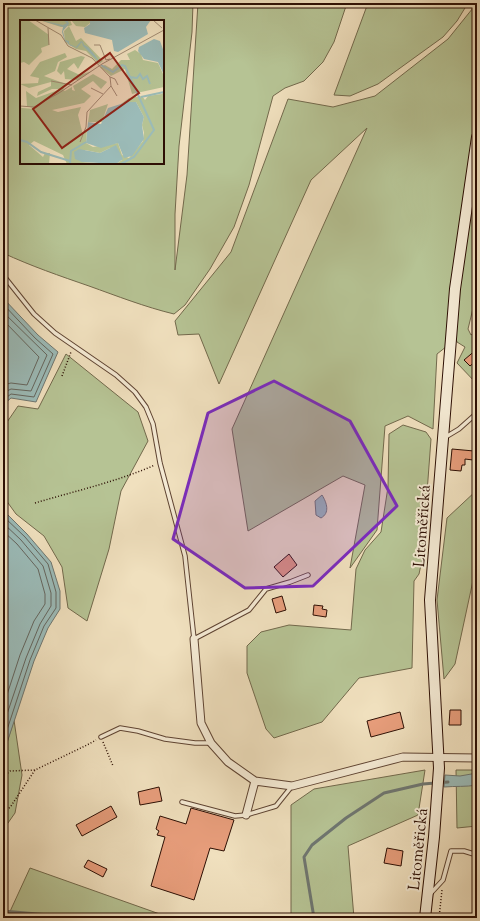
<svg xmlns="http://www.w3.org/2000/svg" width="480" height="921" font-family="'Sorts Mill Goudy',serif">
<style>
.green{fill:#b6c394;stroke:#72694c;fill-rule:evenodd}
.water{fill:#9bbbb8;stroke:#6f7670}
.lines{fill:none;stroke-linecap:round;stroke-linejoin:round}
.shore{stroke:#64655e;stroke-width:1}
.stream{stroke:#6f7670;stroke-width:3}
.building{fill:#e79d7b;stroke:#2d0f04}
.lane-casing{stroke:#5e4332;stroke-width:5.5}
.street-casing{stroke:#5e4332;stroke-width:9}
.secondary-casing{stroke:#2d0f04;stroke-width:12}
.path{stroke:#2d0f04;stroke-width:1.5;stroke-dasharray:1 2;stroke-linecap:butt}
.lane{stroke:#f5ebd5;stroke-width:3.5}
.street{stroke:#f5ebd5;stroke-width:7}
.secondary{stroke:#f5ebd5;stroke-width:10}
.marked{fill:#7b2cbf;fill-opacity:0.2;stroke:#7b2cbf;stroke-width:3;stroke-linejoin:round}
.labels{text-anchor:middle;stroke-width:4;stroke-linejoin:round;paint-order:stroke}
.street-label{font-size:16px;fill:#2d0f04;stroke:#f5ebd5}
.inset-river{fill:none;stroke:#9bbbb8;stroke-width:2}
.inset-road{fill:none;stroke:#a28c74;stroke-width:1}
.view{fill:#8f2418;fill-opacity:0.15;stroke:#8f2418;stroke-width:2}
.inset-edge{fill:none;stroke:#2d0f04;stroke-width:2}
</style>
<rect width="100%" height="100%" fill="#f0e0be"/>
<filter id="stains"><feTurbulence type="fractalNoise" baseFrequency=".005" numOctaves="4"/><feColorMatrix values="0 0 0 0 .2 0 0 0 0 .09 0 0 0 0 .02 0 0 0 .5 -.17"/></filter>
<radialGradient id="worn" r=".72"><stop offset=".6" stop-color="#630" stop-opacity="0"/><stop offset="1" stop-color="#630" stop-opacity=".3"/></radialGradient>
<path class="green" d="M3 3H193L192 32 179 146 175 214V270L187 175 198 3H347L334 42 323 62 304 81 285 88 273 96 249 185 234 227 210 269 185 305 174 314C145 307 117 296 89 286 60 276 31 266 3 253ZM21 21H163V163H21Z
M368 3H468L457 21 443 37 378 84 350 96 334 95Z
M477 3V292L468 329 471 335 477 330V384L457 363 465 347 457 342 456 339 437 354 433 429 408 416 385 426 377 530 350 568 365 485 343 476 248 531 232 429 367 128 311 180 219 384 199 334 178 335 175 321 231 252 288 99 333 107 375 96 448 39Z
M66 354 138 412 148 441 121 491 109 549 87 621 68 608 62 567 44 536 16 514 3 496V428L18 406 38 409Z
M403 425 426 432 431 439 422 560 419 574 414 581 412 668 359 678 322 722 274 738 266 729 247 673V646L261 632 289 625 351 630 356 569 365 550 381 532 388 487 389 434Z
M477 490V562L455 664 444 679 437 600 447 518Z
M14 720 22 775 15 813 3 830V755Z
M425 770 418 815 348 846 354 918H288L291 913V805L314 789Z
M456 770H477V826L457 828Z
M30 868 171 918H7Z"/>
<path class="water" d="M3 298 38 335 58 352 36 402 11 398 3 405Z
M322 495C327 503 330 513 321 518L316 515 315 501Z
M3 510 27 534 51 562 60 591V609L48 628 34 661 3 755Z
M477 773V785C466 787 455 786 444 787L445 775 460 776Z"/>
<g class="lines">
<path class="shore" d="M3 304 35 338 53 354 34 397 11 394 3 400
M3 312 47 355 31 391 11 389 3 393
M3 320 39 357 27 385 11 383 3 385
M3 516 25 537 48 564 56 592V608L44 626 30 660 3 742
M3 523 21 540 43 566 51 593V606L40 624 26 658 3 726
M3 531 17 544 38 569 45 594V604L34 621 20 655 3 707"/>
<path class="stream" d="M3 911 83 918
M314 918 304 857 312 845 346 818 384 793 423 784 448 782"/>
</g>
<path class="building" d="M477 349V360L470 366 464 360Z
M452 449 474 451 473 460 465 459V465H462L461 471 450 470Z
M289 554 297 565 283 577 274 567Z
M282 596 286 610 276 613 272 599Z
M314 605 323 606 322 609 327 610 326 617 313 615Z
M450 710H461V725H449Z
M400 712 404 728 371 737 367 721Z
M159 787 162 801 140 805 138 792Z
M111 806 117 817 82 836 76 825Z
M191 808 234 820 224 851 210 848 194 900 151 886 165 837 157 835 159 831 156 829 160 816 186 824Z
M387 848 403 851 401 866 384 863Z
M88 860 107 869 103 877 84 867Z"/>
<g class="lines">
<defs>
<path id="lane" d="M3 275 34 314 55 333 116 375 135 392 146 407 153 424 160 463 185 556 194 639 249 610 266 589 290 582 308 575
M444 438 459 429 477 413
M101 737 120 728 138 731 165 739 195 743H211
M182 802 235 816 246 815 276 806 292 786
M431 893 443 880 451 851H464L477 855"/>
<path id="street" d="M194 639 201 723 211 743 228 762 255 781 292 786 403 757 477 758
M246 815 255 781"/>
<path id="secondary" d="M425 918 434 837 439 768 430 600 455 289 477 137"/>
</defs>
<use href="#lane" class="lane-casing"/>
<use href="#street" class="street-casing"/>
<use href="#secondary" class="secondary-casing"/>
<path class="path" d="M62 376 71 352
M35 503C75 491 116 482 155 465
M103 742 113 766
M3 777 10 771 35 770 87 745 96 740
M3 815 11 806 35 770
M439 918 442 890"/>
<use href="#lane" class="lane"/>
<use href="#street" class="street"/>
<use href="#secondary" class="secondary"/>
</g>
<path class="marked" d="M274 381 350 421 397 506 313 586 245 588 173 539 208 413Z"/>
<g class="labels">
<g class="street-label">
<text transform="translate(421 526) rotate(-86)" y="6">Litoměřická</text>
<text transform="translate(417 849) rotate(-84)" y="6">Litoměřická</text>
</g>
</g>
<g transform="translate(20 20)">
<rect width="144" height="144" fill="#f0e0be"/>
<path d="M0 0H8L29 15V25L21 28 22 32 9 45 4 42 0 43ZM19 0H50L52 5 49 6 56 21 61 18 83 41 79 44 66 31 56 29 45 22 44 11 49 6 41 7ZM51 0H70V3L65 7 56 6ZM115 30 121 34 123 40 138 43 143 54 144 67 112 74 105 49 91 56 80 47 85 45 92 49 101 40H110L107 34ZM45 33 47 37 38 42 35 51 24 56 46 64 43 70 45 71 52 67V70L55 71 53 66 73 54 87 62 81 69 73 61 61 69 71 76 64 83 32 90 38 92 61 87 58 95 63 115 67 109 66 123 73 127 98 123 102 135 109 138 123 121 124 113 122 105 124 97 116 82 101 84 109 78 122 76 125 80 128 76 142 74 144 71V144H96L102 140 90 128 80 133 65 130 62 142 85 144H47L43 135 14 121 9 125 23 137 25 133H30L29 144H0V87L2 88 15 89 7 86 6 71 16 78 41 69H32L17 76 18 72 31 66V62L9 68 0 64 18 63 19 58 10 56 20 42ZM61 36 65 37 58 49 54 43 47 49 60 55 72 51 58 60 45 59 44 51 41 55 37 51 40 42ZM88 84 82 102H68L70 90Z" fill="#b6c394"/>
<path d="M20 0 43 5 47 3 43 0 48 1 49 4 43 11 45 20 49 21V24L56 27 61 21 63 22 64 25 68 27 74 34 81 44 63 26 62 22 57 28 49 25 47 22H45L42 12 43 7ZM70 0H131L126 7 128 14 98 32 94 31 92 20 65 13 64 8 70 4ZM134 19 140 21 144 32V55L138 42 124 39 118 31 119 27ZM107 82H116L124 97 122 105 124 119 112 136 104 138 98 123 81 128 66 123 68 102 81 104 88 88ZM96 125 103 139 96 144 62 142 55 139 54 132 59 129 80 133Z" fill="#9bbbb8"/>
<path class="inset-river" d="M81 45 93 52 102 45 105 46 134 110 114 137 101 144M109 57 117 58 120 54 123 59 127 56 130 64M121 77 144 72M0 120 7 122 21 132 50 141M50 144 51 131 66 122"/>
<path class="inset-road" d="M15 0 41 15 48 26 72 38 90 57 91 66 97 76M133 0 142 8M28 8 29 25M74 25H80L86 40 90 39M90 57 95 59 98 65M31 61 52 65M71 68 83 74M0 86 14 87 39 73 82 44 144 10M60 122 66 107 67 92 91 66"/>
<path class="view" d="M90 33 119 73 42 128 13 89Z"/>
<rect width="144" height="144" class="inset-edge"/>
</g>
<rect width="480" height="921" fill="none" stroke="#f0e0be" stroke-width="16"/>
<rect x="4" y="4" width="472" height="913" fill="none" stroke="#2d0f04" stroke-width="2"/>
<rect x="8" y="8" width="464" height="905" fill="none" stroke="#2d0f04"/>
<rect width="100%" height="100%" filter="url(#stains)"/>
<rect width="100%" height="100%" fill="url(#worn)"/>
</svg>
